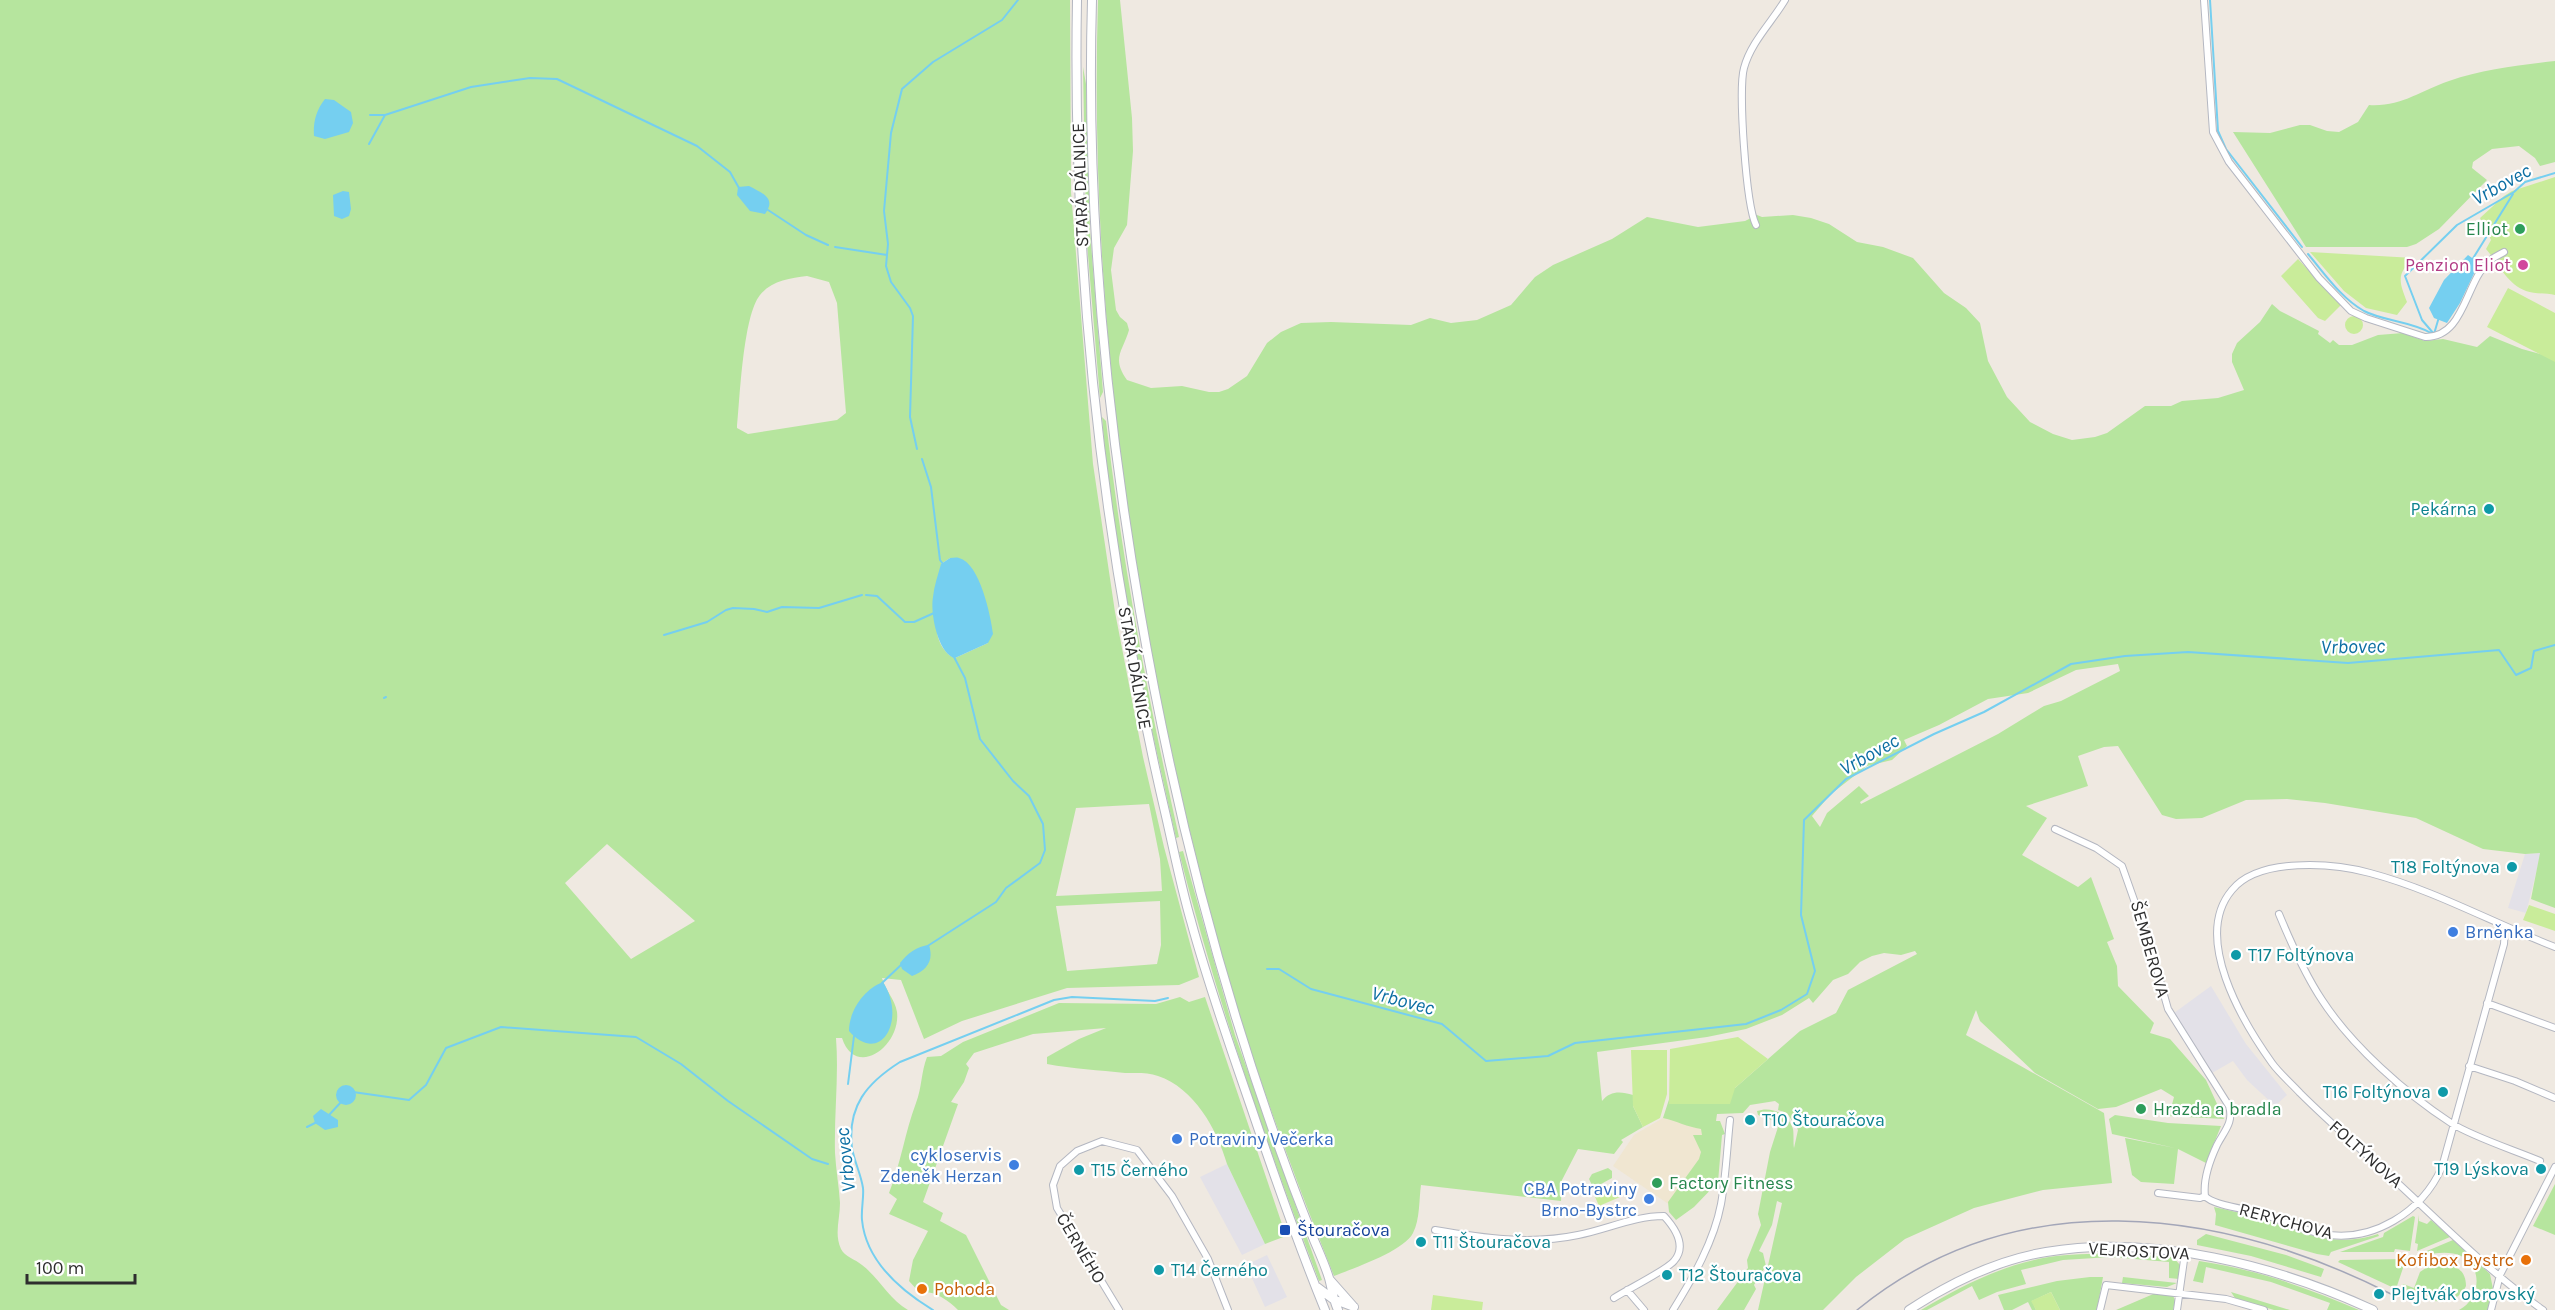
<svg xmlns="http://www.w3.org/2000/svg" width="2555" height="1310" font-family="Karla,sans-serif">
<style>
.industrial{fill:#e3e1e8}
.education{fill:#f0e6d1}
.green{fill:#b6e59e;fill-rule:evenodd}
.pitch{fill:#c9ec9a}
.water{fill:#75cff0}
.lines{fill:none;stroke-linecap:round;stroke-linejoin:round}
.stream{stroke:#75cff0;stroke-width:2}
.street-casing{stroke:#b4b7c1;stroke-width:8}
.secondary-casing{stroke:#b4b7c1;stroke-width:10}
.street{stroke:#fff;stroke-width:6}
.secondary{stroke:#fff;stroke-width:8}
.tram{stroke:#a3a6b8;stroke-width:1.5}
.leisure-dot{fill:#2e9e5b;stroke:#fff;stroke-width:2}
.hotel-dot{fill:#d1479c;stroke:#fff;stroke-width:2}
.culture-dot{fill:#0f9aa8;stroke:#fff;stroke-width:2}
.shop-dot{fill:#3f7fe0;stroke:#fff;stroke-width:2}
.transit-dot{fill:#1a4fb4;stroke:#fff;stroke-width:2}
.food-dot{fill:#e8710a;stroke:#fff;stroke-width:2}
.labels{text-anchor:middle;stroke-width:4.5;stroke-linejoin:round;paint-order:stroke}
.street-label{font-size:18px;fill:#2e2e2e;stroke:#fff}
.leisure-label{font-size:18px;fill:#27864d;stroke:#fff;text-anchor:start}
.hotel-label{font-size:18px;fill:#b23c85;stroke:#fff;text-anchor:end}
.culture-label{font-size:18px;fill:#0d838f;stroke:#fff;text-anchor:start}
.shop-label{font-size:18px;fill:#366cbe;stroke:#fff;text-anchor:start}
.transit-label{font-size:18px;fill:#164399;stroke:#fff;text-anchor:start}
.food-label{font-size:18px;fill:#c56008;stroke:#fff;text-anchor:end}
.water-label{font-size:20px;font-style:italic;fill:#0d6fa3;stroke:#fff}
</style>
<rect width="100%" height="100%" fill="#efe9e1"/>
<path class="industrial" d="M2541 853 2526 913 2508 908 2525 854Z
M2211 986 2246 1044 2287 1095 2275 1106 2247 1080 2233 1061 2212 1073 2174 1013Z
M1227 1164 1265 1244 1242 1255 1200 1177Z
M1267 1255 1287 1297 1265 1307 1246 1265Z"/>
<path class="education" d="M1663 1118H1715L1683 1214 1613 1166 1634 1135Z"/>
<path class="green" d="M0 0H1070L1071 192 1093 464 1115 612 1143 757 1164 847 1199 977 1179 985 1067 988 962 1021 924 1039 901 980 882 978C885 990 895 999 897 1012 901 1047 855 1079 842 1038H836C839 1076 834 1114 835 1153 836 1170 839 1187 840 1203 840 1219 834 1234 841 1249 845 1257 855 1259 862 1265 879 1278 889 1299 908 1310H0ZM807 276 829 282 837 303 846 413 837 420 748 434 737 428C740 398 743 316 760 295 771 281 790 278 807 276ZM950 558 988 643 955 658C947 656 940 645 938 637 934 626 941 579 941 564ZM1149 804 1160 859 1162 891 1056 896 1076 808ZM607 844 695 921 631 959 565 883ZM1160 901 1161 945 1157 964 1067 971 1056 906Z
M1098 0H1120L1132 118 1133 151 1127 225 1114 248 1111 270 1116 310 1120 317 1127 323 1129 330C1123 351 1111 358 1127 380L1151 388 1182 386 1209 392H1219L1228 389 1247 376 1267 343 1281 332 1301 323 1331 322 1411 325 1430 318 1451 323 1477 320 1511 305 1535 277 1553 265 1612 239 1647 217 1698 227 1745 221 1757 215 1762 217 1793 215 1811 218 1829 224 1857 242 1883 247 1913 258 1944 293 1966 308 1980 323 1988 361 2007 397 2030 422 2053 434 2072 440 2095 437 2107 433 2145 406H2171L2182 401 2218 398 2244 390 2232 362V354L2237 343 2260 322 2272 304 2280 311 2319 331 2318 334 2330 343 2333 340 2339 345H2352L2378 335 2403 333 2425 341 2443 339 2477 347 2490 336 2522 349 2555 358V908L2531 899 2540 853 2525 854 2483 849 2416 818 2325 803 2287 799 2246 800 2202 818 2176 819 2162 815 2118 746 2104 747 2078 756 2088 786 2026 806 2047 818 2022 855 2078 887 2091 877 2114 939 2107 942 2117 966 2118 986 2154 1023 2150 1033 2170 1039 2206 1080 2224 1119 2169 1116 2174 1097 2161 1089 2116 1107 2098 1109 2035 1073 1980 1021 1976 1010 1966 1035 2104 1113 2112 1183 2043 1190 1974 1208 1905 1239 1856 1277 1823 1310H1758L1782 1203 1777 1201 1772 1225 1759 1251 1763 1253 1766 1266 1754 1285 1756 1289 1744 1310H1717L1748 1268 1747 1260 1761 1225 1758 1214 1770 1152 1778 1127 1774 1121 1758 1115 1757 1111C1771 1106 1788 1113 1793 1129 1794 1134 1793 1143 1794 1148L1798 1130 1787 1113 1778 1110 1779 1104 1775 1101 1750 1105 1743 1113 1717 1114 1716 1121H1720L1725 1134 1722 1135 1718 1182 1694 1207 1676 1220 1669 1212 1668 1202 1699 1159 1701 1152 1693 1135H1702L1701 1129C1687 1127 1677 1121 1663 1118L1675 1081 1735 1088 1800 1031 1836 1013 1848 990 1917 954 1915 951 1901 955 1884 953 1872 956 1860 962 1848 974 1833 980 1813 1003 1809 998 1782 1015 1746 1029 1707 1037 1597 1052 1602 1101C1610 1091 1620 1091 1633 1095V1106L1643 1127 1621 1140 1623 1142 1614 1154 1578 1149 1562 1180 1561 1201 1421 1185C1419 1199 1420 1220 1413 1233 1404 1251 1354 1268 1334 1276 1293 1173 1253 1067 1223 960 1137 649 1088 323 1098 0ZM2118 664 2120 671 2061 701 2044 706 1998 734 1861 804 1860 802 1869 796 1859 786 1827 813 1820 827 1812 816 1831 794 1867 766 1892 760 1907 746 1904 740 1939 725 1988 699 2028 693 2076 670Z
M2555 61V162L2540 166 2535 158 2519 146 2492 149 2473 162 2472 168 2487 180 2439 229 2416 244 2407 247H2306L2233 132 2270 133 2300 125H2310L2327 131 2339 132 2358 122 2369 105C2401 107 2420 91 2449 81 2483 69 2520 65 2555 61Z
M1083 67 1086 84 1090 231 1103 392 1100 398 1086 231Z
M1102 417 1106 421C1122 561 1148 699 1179 837L1176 838C1145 701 1112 556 1102 417Z
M1183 851 1235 1035 1322 1280 1319 1281C1265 1140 1216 998 1179 852Z
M1180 997 1189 1002 1205 997 1286 1236 1265 1244 1227 1164C1217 1129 1194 1088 1158 1076 1148 1072 1135 1073 1125 1073 1099 1070 1073 1069 1047 1064V1057L1079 1039 1106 1028 1033 1034 974 1053 966 1064 969 1068 964 1082 951 1102 958 1104 923 1202 943 1213 940 1221 966 1235 1001 1305 1009 1310H958C948 1300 934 1290 919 1292L909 1281 913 1260 928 1231 889 1214 897 1199 889 1193C901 1163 905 1132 916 1103 922 1088 921 1072 927 1057L941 1056 963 1042 1059 1003 1156 1004Z
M2115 1115 2168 1123 2221 1126 2206 1163 2178 1149 2174 1184 2141 1182 2132 1175 2125 1138 2175 1148 2112 1134 2109 1119Z
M1608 1168 1612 1171V1178L1601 1184 1592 1185 1589 1179 1592 1174Z
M2555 1184V1235L2533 1226Z
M2214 1207C2229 1210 2245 1214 2260 1218 2303 1232 2331 1249 2378 1234L2379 1236 2331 1252 2329 1256 2317 1254 2215 1225 2216 1214Z
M2419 1215V1221L2427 1224 2431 1220 2450 1237 2417 1251 2418 1244 2415 1243Z
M2413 1216 2415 1217 2410 1251 2395 1249 2394 1252H2340L2383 1237 2384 1233Z
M2206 1234 2286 1255 2324 1269 2321 1277 2251 1256 2197 1245V1240Z
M2453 1240 2490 1274 2493 1289 2488 1310H2459C2480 1299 2484 1268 2461 1256 2451 1251 2435 1253 2424 1255L2422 1253Z
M2110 1253 2173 1257 2180 1265 2179 1279 2169 1278V1262L2111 1257 2063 1260 2021 1270 2026 1284 1997 1292 1979 1300 1972 1286 1927 1310H1921C1961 1286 2002 1265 2049 1257 2069 1254 2090 1254 2110 1253Z
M2406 1259 2396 1289 2338 1262 2340 1260Z
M2199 1261C2255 1269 2308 1288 2359 1310H2327L2330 1303 2271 1282 2206 1267 2203 1283 2193 1281Z
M2436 1261C2452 1265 2466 1267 2466 1286 2456 1310 2419 1301 2400 1291L2403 1284 2414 1288 2420 1272Z
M2090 1277H2103L2097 1310H2060L2051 1292 2032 1301 2036 1310H2032L2028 1302 2012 1310H2004L1998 1295 2057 1281Z
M2123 1277 2177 1283 2167 1287 2122 1283Z
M2158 1292 2173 1295 2175 1301 2173 1310H2116Z
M2231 1292 2290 1310H2274L2235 1298Z"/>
<path class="pitch" d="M2555 177V295C2546 293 2534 294 2526 291 2506 283 2499 264 2486 249L2491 240 2480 218 2504 196 2512 191Z
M2310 252 2414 258C2396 274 2399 281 2407 302L2397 315 2366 308 2344 291Z
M2298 259 2341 305 2325 321 2318 318 2281 276Z
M2508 288 2555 313V362L2487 327Z
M2345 325a9 9 0 1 1 18 0a9 9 0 1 1-18 0Z
M2529 905 2555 914V931L2523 920Z
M1738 1037 1768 1059 1735 1088 1730 1104H1669L1670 1049Z
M1631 1050H1667V1094L1660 1118 1643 1127 1633 1106Z
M1614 1183 1620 1197 1599 1206 1593 1192Z
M2051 1292 2060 1310H2036L2031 1301Z
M1433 1295 1483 1302 1482 1310H1431Z"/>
<path class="water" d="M325 99 334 100 351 112 353 123 349 132 325 139 314 136C313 123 316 110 325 99Z
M749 186C762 193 777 198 765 214L750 211 737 195 738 187Z
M343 191 349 192 351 209 349 216 342 219 334 216 333 195Z
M2468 255 2479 263 2460 303 2447 323 2434 318 2429 308 2444 280Z
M950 558C953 558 956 557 959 558 980 563 991 617 993 634L988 643 955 658C938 654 930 613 933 597 934 586 938 575 941 564Z
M929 945C934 961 927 970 912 976L902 969 900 963C907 954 917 946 929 945Z
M883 982C907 1019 881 1067 849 1031 849 1011 864 989 883 982Z
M336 1095a10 10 0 1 1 20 0a10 10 0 1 1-20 0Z
M321 1109 338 1120V1127L325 1130 315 1123 313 1116Z"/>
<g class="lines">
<path class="stream" d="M2210 0 2218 131 2226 149 2302 247
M370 115H385
M369 144 385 115 471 87 530 78 557 79 697 146 730 172 739 188
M768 210 806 235 828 245
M835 247 887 255
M2308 254C2325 274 2341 298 2364 311 2383 321 2410 321 2431 333
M2472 260 2513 194
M2434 334 2422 320 2405 276 2457 225 2514 192 2525 182 2555 173
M2434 334 2439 317
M917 449 910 417 913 316 910 308 891 282 886 266 888 244 884 211 891 133 902 89 933 62 1002 20 1018 0
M922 459 931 487 940 560 943 564
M866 595 877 596 905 622H914L934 613 935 616
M664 635 707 622 726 610 733 608 754 609 767 612 782 607 819 608 862 595
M384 698 386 697
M926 947 996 902 1006 888 1040 863 1045 850 1043 824 1029 796 1013 781 980 739 965 678 953 655
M1267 969H1279L1311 989 1442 1024 1486 1061 1548 1056 1575 1043 1746 1024 1781 1010 1807 994 1815 971 1801 915 1804 820 1846 779 1934 734 1984 712 2071 664 2125 656 2188 652 2348 663 2499 650 2516 675 2531 668 2534 651 2555 645
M882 983 902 964
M848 1084 854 1036
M353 1092 409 1100 426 1085 446 1048 501 1027 636 1037 681 1064 728 1101 812 1159 828 1164
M329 1115 342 1101
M307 1127 317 1122
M933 1310C900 1290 866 1261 862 1220 861 1209 864 1198 863 1188 861 1174 854 1161 852 1148 847 1106 867 1083 900 1062L1054 1000 1072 997 1155 1001 1168 998"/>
<defs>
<path id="street" d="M2204 0 2213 132 2229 162 2319 278 2351 311 2366 318 2425 337C2464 338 2465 284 2488 262 2492 258 2499 255 2504 252
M1756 225C1746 205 1738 89 1744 68 1751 42 1772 22 1785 0
M2055 829 2096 848 2122 866 2150 945 2168 1009 2229 1106C2234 1123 2224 1131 2217 1145 2210 1160 2203 1180 2205 1196
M2279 914C2291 943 2304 973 2322 1000 2352 1046 2405 1093 2451 1123 2473 1137 2514 1150 2540 1161
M2487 1003 2555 1028
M2469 1066 2515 1081 2555 1098
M2158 1193 2200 1198 2205 1196
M2205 1196C2212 1205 2245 1209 2257 1212 2279 1219 2300 1230 2323 1234 2373 1243 2422 1212 2442 1167L2504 944 2505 928
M1435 1230C1482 1238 1531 1245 1578 1235 1608 1229 1634 1216 1664 1216 1675 1228 1687 1246 1674 1261 1667 1270 1626 1290 1614 1298
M1627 1290 1644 1310
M1119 1310 1057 1208 1053 1185 1060 1166 1077 1151 1102 1141 1137 1150 1172 1196 1208 1259 1228 1310
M1673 1310C1693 1278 1714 1241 1721 1204 1726 1176 1727 1148 1730 1120
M2100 1310 2106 1285 2226 1299 2264 1310
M2177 1310 2185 1253
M2491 1310 2500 1275 2555 1167
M2543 1310C2493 1275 2448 1230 2403 1188 2369 1156 2333 1126 2300 1093 2291 1083 2280 1074 2272 1063 2242 1021 2192 937 2232 890 2259 857 2333 863 2370 873 2434 890 2493 923 2555 947"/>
<path id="secondary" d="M1077 0C1072 275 1103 548 1166 816 1174 851 1181 887 1191 921 1208 984 1230 1046 1251 1107 1274 1175 1298 1244 1325 1310
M1092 0C1086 205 1105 409 1140 611 1177 826 1233 1037 1314 1240 1319 1252 1325 1265 1329 1278 1332 1289 1333 1299 1338 1310
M1330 1280 1353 1306
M1317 1287 1333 1299 1354 1307
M1909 1310C1950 1283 1997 1260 2046 1252 2153 1234 2276 1265 2373 1310"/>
</defs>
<use href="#street" class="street-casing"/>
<use href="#secondary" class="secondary-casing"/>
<use href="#street" class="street"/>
<use href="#secondary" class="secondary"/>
<path class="tram" d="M1857 1310C2015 1181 2219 1207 2391 1294"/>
</g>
<g class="leisure-dot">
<circle cx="2520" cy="229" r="6"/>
<circle cx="2141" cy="1109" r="6"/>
<circle cx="1657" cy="1183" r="6"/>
</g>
<circle class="hotel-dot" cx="2523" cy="265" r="6"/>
<g class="culture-dot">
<circle cx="2489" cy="509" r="6"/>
<circle cx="2512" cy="867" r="6"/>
<circle cx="2236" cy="955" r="6"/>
<circle cx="2443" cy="1092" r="6"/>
<circle cx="1750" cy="1120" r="6"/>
<circle cx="2541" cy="1169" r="6"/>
<circle cx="1079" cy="1170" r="6"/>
<circle cx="1421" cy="1242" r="6"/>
<circle cx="1159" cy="1270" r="6"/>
<circle cx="1667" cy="1275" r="6"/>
<circle cx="2379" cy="1294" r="6"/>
</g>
<g class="shop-dot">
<circle cx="2453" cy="932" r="6"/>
<circle cx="1177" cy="1139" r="6"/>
<circle cx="1014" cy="1165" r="6"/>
<circle cx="1649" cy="1199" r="6"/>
</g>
<rect class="transit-dot" x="1279" y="1224" width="12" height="12" rx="3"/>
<g class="food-dot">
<circle cx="2526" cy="1260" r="6"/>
<circle cx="922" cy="1289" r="6"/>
</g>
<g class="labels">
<g class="street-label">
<text transform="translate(1080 185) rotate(-92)" y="6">STARÁ DÁLNICE</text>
<text transform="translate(1135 668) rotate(80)" y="6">STARÁ DÁLNICE</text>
<text transform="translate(2150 949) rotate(74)" y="6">ŠEMBEROVA</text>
<text transform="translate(2366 1154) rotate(42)" y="6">FOLTÝNOVA</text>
<text transform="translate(2286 1221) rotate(15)" y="6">RERYCHOVA</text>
<text transform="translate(1081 1248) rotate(59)" y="6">ČERNÉHO</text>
<text transform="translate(2139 1251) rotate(3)" y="6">VEJROSTOVA</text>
</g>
<g class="leisure-label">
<text x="2508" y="235" text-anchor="end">Elliot</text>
<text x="2153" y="1115">Hrazda a bradla</text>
<text x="1669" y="1189">Factory Fitness</text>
</g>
<g class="hotel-label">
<text x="2511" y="271">Penzion Eliot</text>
</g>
<g class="culture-label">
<text x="2477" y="515" text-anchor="end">Pekárna</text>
<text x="2500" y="873" text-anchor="end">T18 Foltýnova</text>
<text x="2248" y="961">T17 Foltýnova</text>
<text x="2431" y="1098" text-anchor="end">T16 Foltýnova</text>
<text x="1762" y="1126">T10 Štouračova</text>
<text x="2529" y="1175" text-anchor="end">T19 Lýskova</text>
<text x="1091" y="1176">T15 Černého</text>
<text x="1433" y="1248">T11 Štouračova</text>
<text x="1171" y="1276">T14 Černého</text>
<text x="1679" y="1281">T12 Štouračova</text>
<text x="2391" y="1300">Plejtvák obrovský</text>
</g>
<g class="shop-label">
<text x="2465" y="938">Brněnka</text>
<text x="1189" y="1145">Potraviny Večerka</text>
<text x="1002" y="1161" text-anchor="end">cykloservis<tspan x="1002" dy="21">Zdeněk Herzan</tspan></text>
<text x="1637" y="1195" text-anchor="end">CBA Potraviny<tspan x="1637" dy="21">Brno-Bystrc</tspan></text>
</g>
<g class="transit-label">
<text x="1297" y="1236">Štouračova</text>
</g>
<g class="food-label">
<text x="2514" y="1266">Kofibox Bystrc</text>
<text x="934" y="1295" text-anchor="start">Pohoda</text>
</g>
<g class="water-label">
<text transform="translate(2501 184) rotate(-29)" y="7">Vrbovec</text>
<text transform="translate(2353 646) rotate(-1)" y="7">Vrbovec</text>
<text transform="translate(1869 754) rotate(-29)" y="7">Vrbovec</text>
<text transform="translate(1403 1000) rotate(15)" y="7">Vrbovec</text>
<text transform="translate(845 1160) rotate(-96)" y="7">Vrbovec</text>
</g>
</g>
<path d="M27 1274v9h108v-9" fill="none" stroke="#2e2e2e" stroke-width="3"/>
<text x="36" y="1274" font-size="18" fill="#2e2e2e" stroke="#ffffff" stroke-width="4.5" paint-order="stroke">100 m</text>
</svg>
